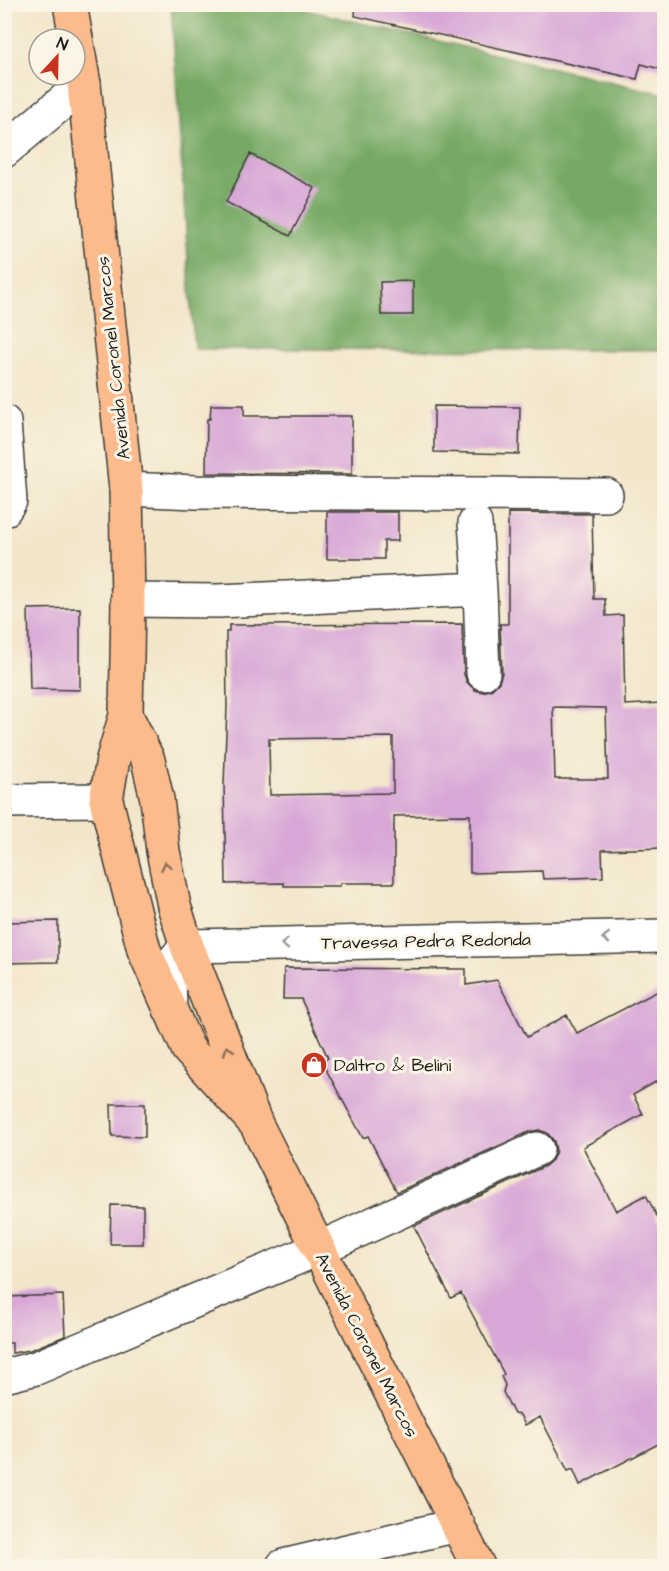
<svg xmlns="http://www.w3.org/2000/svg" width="669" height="1571" font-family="'Architects Daughter',sans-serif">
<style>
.forest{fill:#76a964;stroke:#496240;stroke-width:1.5}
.building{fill:#d8a7d7;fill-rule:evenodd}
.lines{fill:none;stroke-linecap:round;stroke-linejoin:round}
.minor-casing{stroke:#3c3a36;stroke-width:36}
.major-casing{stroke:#3c3a36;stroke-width:36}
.minor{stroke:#fff;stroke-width:33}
.major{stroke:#fbbb8c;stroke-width:33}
.oneway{stroke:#8c6c54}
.oneway2{stroke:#999}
.labels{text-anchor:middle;stroke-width:6;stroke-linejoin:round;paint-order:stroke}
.street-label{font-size:18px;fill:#1c1c1c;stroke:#fcf5e5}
.poi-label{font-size:18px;fill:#1c1c1c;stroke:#fcf5e5;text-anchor:start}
</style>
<rect width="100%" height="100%" fill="#fcf5e5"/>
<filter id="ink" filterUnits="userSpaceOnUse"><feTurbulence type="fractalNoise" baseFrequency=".0167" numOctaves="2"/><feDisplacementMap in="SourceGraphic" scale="12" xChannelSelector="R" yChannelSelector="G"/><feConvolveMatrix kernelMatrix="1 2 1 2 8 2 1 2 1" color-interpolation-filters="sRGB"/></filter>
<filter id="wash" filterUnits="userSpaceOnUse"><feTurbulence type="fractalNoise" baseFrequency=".008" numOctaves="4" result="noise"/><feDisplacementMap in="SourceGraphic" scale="24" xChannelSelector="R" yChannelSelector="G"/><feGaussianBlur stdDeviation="1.35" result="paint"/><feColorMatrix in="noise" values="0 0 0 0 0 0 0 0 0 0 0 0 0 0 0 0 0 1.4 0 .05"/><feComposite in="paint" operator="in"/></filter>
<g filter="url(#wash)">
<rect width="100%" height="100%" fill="#f2e6ca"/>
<path class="forest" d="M171 5H285L664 94V350L194 349Z"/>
<g id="blocks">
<path class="building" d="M356 4H664V70L641 64 637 79 355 16Z
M250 154 315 188 290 236 226 202Z
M413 281V315H381L380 282Z
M211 405H244V416H352V474L206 473 207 419H210Z
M434 406 520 407 519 454 434 452Z
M327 512H398V541H384V559H327Z
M508 513 592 514 594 599H605L606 616 623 615 625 705 661 703 662 749H664V848L602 850 603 877 543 879 542 871 470 873V815L394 816V883H340V886H284V883L226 884 224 785 227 707 226 632 229 631V625L462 624 464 674 467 682 475 690 483 692 492 689 499 682 502 673 500 624H508ZM553 707 606 708 608 779H555ZM393 737V793L270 795 269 739Z
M80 608V690L30 689 28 609Z
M58 921V962L4 963V922Z
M284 968 466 969V985L497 980 527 1037 567 1015 577 1033 664 988V1077L633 1095 643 1114 583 1147 616 1211 646 1195 664 1230V1441L580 1485 573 1469 568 1471 540 1417 525 1425 520 1415 514 1414 503 1392 505 1385 501 1376 504 1374 461 1293 451 1298 414 1226 545 1166 552 1160 556 1151 554 1141 547 1133 539 1130 529 1132 397 1192 368 1136 363 1138 322 1062 328 1058 301 999H283Z
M111 1104H145V1137L112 1136Z
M111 1205 143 1206V1244H110Z
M63 1295 65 1336 30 1350 12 1353V1343H4V1297Z"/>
</g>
</g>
<g filter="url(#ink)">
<use href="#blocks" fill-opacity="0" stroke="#3c3a36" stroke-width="1.5"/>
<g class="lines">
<defs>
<path id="minor" d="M4 151 84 84
M4 422 10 501 4 510
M126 489 196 492 606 495
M475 523 480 589 483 673
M128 600 218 601 480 589
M4 801 106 800
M170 1009C170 980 163 968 187 946L664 936
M4 1376 36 1368 318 1249 537 1149
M283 1566 458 1525"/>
<path id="major" d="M70 4 84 84 126 489 128 600 126 715 113 759 106 800 144 950 188 1049 256 1124
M126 715 148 760 157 799 163 851 174 906 187 946 256 1124 478 1566"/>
</defs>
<use href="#minor" class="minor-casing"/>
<use href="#major" class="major-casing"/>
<use href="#minor" class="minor"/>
<use href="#major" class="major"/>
</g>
<defs><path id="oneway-chevron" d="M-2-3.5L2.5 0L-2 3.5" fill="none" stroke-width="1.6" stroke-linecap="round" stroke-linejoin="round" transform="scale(1.5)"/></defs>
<g class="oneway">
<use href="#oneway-chevron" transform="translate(166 866) rotate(-101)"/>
<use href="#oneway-chevron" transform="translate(228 1050) rotate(-111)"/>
</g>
<g class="oneway2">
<use href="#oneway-chevron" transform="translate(606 938) rotate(179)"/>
<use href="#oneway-chevron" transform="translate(285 944) rotate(179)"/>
</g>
</g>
<defs>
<symbol id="shop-disc" viewBox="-11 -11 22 22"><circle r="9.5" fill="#c8321e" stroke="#fcf5e5"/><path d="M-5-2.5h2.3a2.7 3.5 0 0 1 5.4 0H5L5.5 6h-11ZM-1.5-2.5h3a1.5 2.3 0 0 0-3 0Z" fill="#fff"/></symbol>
</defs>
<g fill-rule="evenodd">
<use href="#shop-disc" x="299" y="1050" width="30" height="30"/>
</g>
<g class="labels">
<g class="street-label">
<text transform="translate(113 358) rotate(-96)" y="6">Avenida Coronel Marcos</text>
<text transform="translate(426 941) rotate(-1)" y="6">Travessa Pedra Redonda</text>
<text transform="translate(367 1345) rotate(63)" y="6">Avenida Coronel Marcos</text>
</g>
<g class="poi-label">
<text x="334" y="1071">Daltro &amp; Belini</text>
</g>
</g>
<rect width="669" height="1571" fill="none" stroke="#fcf5e5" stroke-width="24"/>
<g transform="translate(57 57) rotate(22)"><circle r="28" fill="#fcf5e5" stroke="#a29e95" stroke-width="1.5"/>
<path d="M0-4.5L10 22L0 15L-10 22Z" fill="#c8321e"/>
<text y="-9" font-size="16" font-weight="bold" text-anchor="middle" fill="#1c1c1c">N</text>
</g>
</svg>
